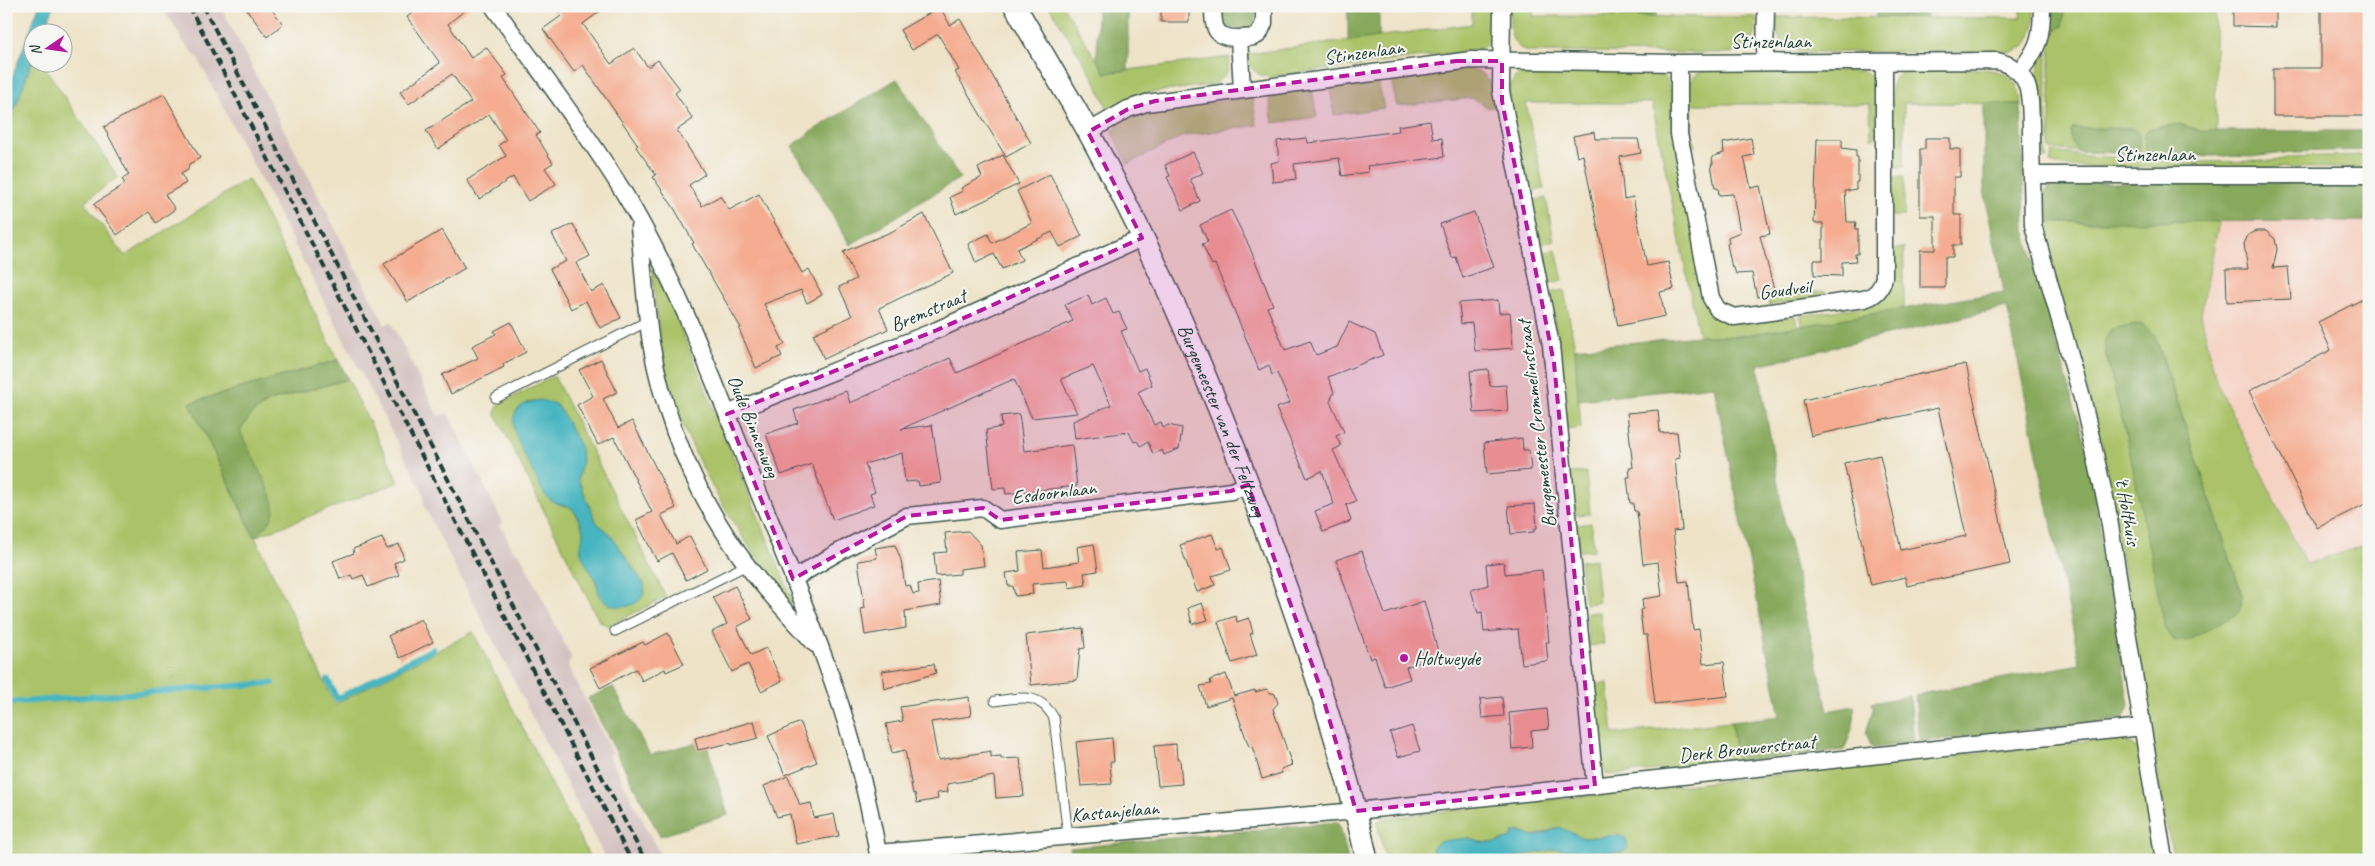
<svg xmlns="http://www.w3.org/2000/svg" width="2375" height="866" font-family="Caveat,sans-serif">
<style>
.built{fill:#f5d2c2}
.industrial{fill:#d1bfbd}
.green{fill:#aac368;stroke:#64804e;fill-rule:evenodd}
.forest{fill:#87a95c;stroke:#537348}
.water{fill:#46b5c0;stroke:#32797a}
.lines{fill:none;stroke-linecap:round;stroke-linejoin:round}
.stream{stroke:#46b5c0;stroke-width:6}
.building{fill:#f5ac90}
.service-casing{stroke:#3e564a;stroke-width:11}
.minor-casing{stroke:#3e564a;stroke-width:19}
.tertiary-casing{stroke:#3e564a;stroke-width:24}
.service{stroke:#fff;stroke-width:9}
.minor{stroke:#fff;stroke-width:16}
.tertiary{stroke:#fff;stroke-width:21}
.rail{stroke:#1f3d34;stroke-width:4;stroke-dasharray:8 4;stroke-linecap:butt}
.marked{fill:#b5179e;fill-opacity:0.2;stroke:#b5179e;stroke-width:4;stroke-dasharray:10 6;stroke-linejoin:round}
.poi-dot{fill:#b5179e;stroke:#f6f6f2;stroke-width:2}
.labels{text-anchor:middle;stroke-width:4;stroke-linejoin:round;paint-order:stroke}
.street-label{font-size:20px;fill:#1f3d34;stroke:#f6f6f2}
.poi-label{font-size:20px;fill:#1f3d34;stroke:#f6f6f2;text-anchor:start}
</style>
<rect width="100%" height="100%" fill="#f6f6f2"/>
<filter id="ink" filterUnits="userSpaceOnUse"><feTurbulence type="fractalNoise" baseFrequency=".02" numOctaves="2"/><feDisplacementMap in="SourceGraphic" scale="10" xChannelSelector="R" yChannelSelector="G"/><feConvolveMatrix kernelMatrix="1 2 1 2 8 2 1 2 1" color-interpolation-filters="sRGB"/></filter>
<filter id="wash" filterUnits="userSpaceOnUse"><feTurbulence type="fractalNoise" baseFrequency=".0096" numOctaves="4" result="noise"/><feDisplacementMap in="SourceGraphic" scale="20" xChannelSelector="R" yChannelSelector="G"/><feGaussianBlur stdDeviation="1.12" result="paint"/><feColorMatrix in="noise" values="0 0 0 0 0 0 0 0 0 0 0 0 0 0 0 0 0 1.4 0 .05"/><feComposite in="paint" operator="in"/></filter>
<g filter="url(#wash)">
<rect width="100%" height="100%" fill="#eee3c7"/>
<path class="built" d="M2219 221H2369V544L2306 564 2216 381 2201 314Z"/>
<path class="industrial" d="M160 6H220L385 325 391 322 438 416 448 413 503 523 500 525 515 553 519 552 571 657 568 666 612 753 609 755 663 860H606L424 506V494L197 57 182 40 173 23Z"/>
<path class="green" d="M1049 6H1063L1105 73 1230 57 1227 73 1216 84 1141 94 1108 109 1093 77Z
M1472 6H1494C1494 25 1497 42 1477 50L1268 77C1255 74 1249 68 1247 54L1472 24Z
M1510 6H1533V16L1756 17C1760 35 1750 50 1731 53L1530 52C1507 47 1510 25 1510 6Z
M2021 6H2034C2034 27 2035 48 2009 52H1799C1779 49 1776 35 1776 17L2020 18Z
M2050 6H2215L2216 156 2087 152 2050 149Z
M2047 43 2046 160 2039 148 2038 142V69Z
M32 61 42 63 118 177 84 202 125 256 248 179 338 360 190 403 254 537 270 522 250 454 240 431 251 414 270 401 348 379 399 482 255 537 335 704 473 632 591 860H6V133Z
M1463 69C1488 67 1492 87 1496 106L1489 108 1472 98 1397 106 1391 79Z
M1529 70H1647C1661 71 1668 79 1671 92L1714 315C1733 331 1772 319 1795 316L1798 327 1740 336H1699L1652 103H1526L1544 189 1528 192 1509 95C1510 81 1515 73 1529 70Z
M1707 70 1864 71 1873 77 1877 85 1876 138H1871L1870 104H1692V132L1695 146 1689 147C1686 133 1682 96 1688 83 1693 76 1699 72 1707 70Z
M1905 70C1926 70 1990 65 2005 74 2017 81 2020 91 2021 104L1904 103V167H1891L1892 85 1895 78Z
M1378 81 1384 108 1334 115 1330 87Z
M1312 89 1317 117 1273 123 1269 95Z
M1252 97 1257 125 1183 136 1128 164 1112 133 1120 123 1144 111Z
M2052 152 2087 156 2197 162 2272 161 2292 157 2369 155V168L2064 167 2050 163Z
M1891 177H1904V216H1891Z
M1546 198 1554 241 1539 244 1531 201Z
M2219 221 2201 314 2216 381 2306 564 2369 544V860H2174L2161 798 2103 447 2040 222ZM2155 335 2242 594 2241 605 2129 448 2105 350Z
M1904 248V308L1803 326 1800 316 1866 306 1891 249Z
M1556 250 1563 280 1547 284 1541 253Z
M652 269 654 270 673 310 793 601 789 604C742 538 696 472 672 393 660 353 656 310 652 269Z
M1564 290 1575 348 1581 428 1567 430 1559 352 1549 293Z
M1825 291 1826 297 1769 305 1768 299Z
M554 376 666 597 608 626 599 621 495 413 499 404ZM530 401 555 404 580 446 582 461 578 479 597 523 609 533 644 584C647 598 637 602 626 607L598 589C596 577 587 568 583 557 579 549 583 542 583 534 583 525 576 516 572 508L557 503 518 410Z
M1586 472 1590 514 1575 515 1571 473Z
M1591 523 1594 550 1579 551 1577 525Z
M1595 559 1599 602 1585 604 1580 561Z
M1600 612 1604 644 1589 646 1586 613Z
M1608 683 1613 734 1731 722 1737 762 1607 775 1599 754 1593 685Z
M2112 738 2123 739 2138 749 2160 860H1501L1557 849 1611 853 1619 835 1583 838 1559 827C1544 832 1534 840 1519 831L1511 838 1495 843 1479 842 1470 838 1439 842 1432 848 1436 860H1386L1377 823 1385 818Z"/>
<path class="forest" d="M1097 6H1128V70L1105 73 1097 59Z
M1222 6H1256L1255 25 1249 29 1227 28 1222 21Z
M1348 6H1379V37L1348 41Z
M1626 6H1656V17L1626 16Z
M1876 6H1927V17H1876Z
M2050 6 2065 8 2062 26 2050 34Z
M897 79 960 178 850 245 792 146 814 130Z
M1984 103 2021 104 2025 230 2088 455 2129 705 2124 717 2117 720 1919 742 1915 695 2080 664 2007 307 1758 365 1785 525 1828 711 1854 706C1857 720 1849 738 1844 750L1737 762 1731 722 1780 716 1714 386 1578 400 1575 348 1698 336H1740L2004 292 1984 190Z
M2180 124 2200 131H2369V150L2291 152 2252 157 2147 153 2144 138 2146 131 2151 128Z
M2073 128H2133L2139 134V153L2079 152C2073 146 2067 137 2073 128Z
M2060 183H2369V221L2040 222C2039 203 2039 189 2060 183Z
M2135 324 2144 325 2155 335 2242 595 2241 605 2237 614 2189 640 2175 642 2165 628 2129 448 2105 350V339L2111 329Z
M338 360 348 379 270 401 251 414 240 431C247 449 275 493 274 509 273 522 263 529 255 537L190 403Z
M613 687 650 755 699 742H706L728 815 660 836 588 698Z
M1910 696 1914 743 1872 748 1866 733 1873 709 1871 703Z
M1337 822 1341 829 1348 860H1072L1070 848Z"/>
<path class="water" d="M39 6H54L43 32H32V61L6 133V94Z
M540 400 555 404 561 411 580 446 582 461 578 479 593 514 597 523 609 533 644 584C649 607 613 615 601 597 598 593 598 588 597 583 593 572 583 563 581 552 580 545 583 539 583 533 583 524 576 515 572 508 565 505 557 505 550 500 542 494 537 479 532 470 520 445 493 406 540 400Z
M1559 827 1583 838 1619 835 1626 838 1628 848 1622 853 1557 849 1501 860H1436L1432 848 1439 842 1448 840 1470 838 1479 842 1495 843 1511 838 1514 832C1521 831 1527 836 1535 836 1543 836 1551 830 1559 827Z"/>
<g class="lines">
<path class="stream" d="M328 680 337 699 433 649
M6 703 273 683"/>
</g>
<g id="blocks">
<path class="building" d="M244 6H269L283 24 267 37Z
M422 6H470L448 24 471 58 486 47 507 75 503 78 540 133 536 135 553 163 545 168 556 184 528 201 513 177 479 199 467 180 506 156 499 145 506 140 489 114 438 149 426 131 471 102 452 74 409 104 400 92 440 63 407 17Z
M567 6H607L583 24 611 64 634 48 648 67 658 60 680 89 675 93 693 119 677 130 705 174 689 185 702 206 720 196 729 210 759 194 802 273 809 269 822 295 807 303 801 290 764 304 785 344 778 348 782 356 756 368 739 329 741 328 692 244 694 243 674 208 653 177 656 175 636 147 638 145 583 65 574 72 543 29 561 16 559 12Z
M1161 6H1189V22H1161Z
M2233 6H2276V27L2233 26Z
M2321 6H2369L2368 116H2273V68H2321Z
M940 7 950 25 960 19 1031 143 1006 157 955 72 959 70 938 34 912 50 900 30Z
M164 94 200 158 189 164 188 170 181 174 186 183 165 195 175 209 156 223 149 212 117 235 94 204 125 184 122 179 129 175 104 127Z
M1430 121 1433 139 1442 138 1444 157 1367 166 1368 172 1342 176 1339 158 1294 164 1296 179 1273 182 1271 163 1279 161 1277 141 1307 138 1308 143 1399 131 1398 126Z
M1594 132 1595 139H1638L1641 153 1620 157 1624 199 1633 197 1647 266 1668 262 1674 289 1660 292 1665 316 1618 326 1583 155 1577 157 1573 136Z
M1751 138 1754 155 1744 157 1751 188 1760 186 1770 234 1760 236 1775 293 1757 297 1752 273 1736 274 1734 268H1732L1727 244 1729 243 1728 237 1740 232 1733 194 1719 195 1718 188H1715L1711 164H1713L1712 157 1724 153 1723 143Z
M1925 138H1950V149H1960V177H1954V215H1961V245H1953V257H1945V288H1920V250H1935V216H1920V149H1925Z
M1817 139H1842V148L1856 150V157H1858V182H1856V189L1845 191 1847 222H1856L1855 229H1858V254H1855L1856 261 1842 262V276L1814 275V260H1823V223H1814Z
M1193 152 1203 173 1190 179 1200 201 1183 210 1167 177 1170 176 1165 165Z
M1003 155 1019 184 956 214 950 197 963 191 961 188 982 177 978 168Z
M1050 174 1082 236 1060 247 1052 232 1017 249 1022 260 1002 269 994 254 976 263 968 244 988 234 992 243 1032 223 1017 191Z
M1231 210 1249 246 1273 305 1267 307 1285 350 1310 341 1316 355 1337 347 1349 322 1375 334 1383 355 1328 377 1334 392 1330 401 1344 432 1336 436 1341 446 1333 450 1356 501 1346 505 1351 521 1323 532 1315 511 1334 504 1322 471 1307 478 1276 408 1290 403 1277 373 1272 375 1269 365 1259 370 1215 264 1212 265 1202 244 1208 242 1200 225Z
M1474 212 1494 267 1463 278 1456 257 1452 258 1440 224Z
M924 214 953 273 879 308 888 329 824 359 813 334 852 316 839 287 856 279 843 252 893 231Z
M573 224 590 256 576 263 591 292 604 285 621 318 600 328 586 301 571 309 550 269 566 261 552 234Z
M442 230 465 268 408 302 384 264Z
M2257 231H2266L2275 239 2277 249 2273 268 2288 267 2291 299 2227 302 2226 269H2248L2244 244 2248 235Z
M1088 295 1092 305 1106 298 1113 314 1119 312 1127 329 1121 331 1138 371 1145 368 1152 385 1138 392 1154 425 1161 422 1163 428 1168 425 1182 428 1179 449 1164 455 1162 450 1153 454 1148 442 1140 446 1137 441 1134 442 1129 432 1075 439 1073 421 1111 405 1093 366 1061 379 1077 413 1032 418 1014 379 901 429 932 425 941 483 919 486 918 481 905 482 902 453 865 464 875 492 870 494 874 505 833 520 812 464 781 475 766 434 798 423 794 410 846 391 850 403 950 358 957 373 1073 321 1065 305Z
M2369 296V502L2317 528 2249 391 2331 350 2318 322Z
M1498 300 1499 313 1510 312 1513 348 1475 351 1472 323 1461 324 1459 303Z
M511 322 526 352 503 364 504 367 451 394 442 375 478 358 472 346 496 334 494 331Z
M601 359 617 392 603 399 618 428 632 421 676 508 661 515 676 544 690 536 707 569 686 580 672 553 657 561 636 520 652 512 614 437 598 445 577 405 593 396 579 370Z
M1966 364 2010 564 1907 586 1905 577 1871 585 1844 463 1880 455 1901 550 1966 536 1938 408 1811 436 1803 400Z
M1488 369 1490 386 1506 385 1508 411 1474 413 1470 371Z
M1658 410 1660 433 1677 432 1680 458 1675 459 1682 530 1673 531 1679 582 1688 581 1693 630 1699 629 1703 664 1724 662 1728 696 1655 704 1647 635H1643L1640 610 1643 609 1642 599 1662 596 1658 562 1643 564 1637 511H1634L1633 503H1630L1627 477H1630L1629 468H1633L1627 413Z
M1019 414 1024 451 1072 445 1077 486 1006 494 1005 488 993 489 986 430 1002 427 1001 416Z
M1522 438 1523 450H1529L1531 470 1487 474 1484 443Z
M1535 504 1537 528 1534 529V532L1511 534 1508 506Z
M968 531 981 545 984 566 960 569V574L936 576 934 553 947 552 945 533Z
M1212 534 1218 549 1223 547 1231 570 1212 576 1215 585 1197 592 1180 545Z
M382 538 387 549 399 544 404 559 394 563 399 575 368 587 363 575 353 579 351 575 340 579 333 561 354 553 353 549Z
M1094 544 1098 571 1084 573 1086 585 1069 588 1068 581 1032 584 1033 594 1015 596 1013 586H1008L1006 573 1020 571 1018 552 1042 550 1044 567 1079 562 1077 547Z
M895 545 901 560 905 586 910 585 913 594 919 593 918 584 938 581 941 605 905 611 906 628 865 635 861 609 865 608 858 561 877 558 875 548Z
M1362 551 1385 614 1424 601 1439 655 1406 667 1410 679 1385 687 1375 657 1370 659 1336 560Z
M1504 562 1505 574 1542 570 1549 642H1546L1548 661 1522 664 1518 629 1484 632 1482 612 1478 613 1471 590 1488 585 1486 564Z
M735 586 752 619 737 627 751 655 766 648 782 681 761 691 748 664 732 672 712 632 727 624 713 597Z
M1202 603 1208 620 1192 624 1188 608Z
M1236 616 1237 622 1249 618 1253 633 1250 634 1257 655 1232 663 1218 622Z
M421 619 433 642 400 658 388 636Z
M1083 628 1085 648 1080 649 1077 680 1031 685 1026 635Z
M668 633 684 664 666 672 665 669 642 681 636 669 600 688 590 668 643 642 645 645Z
M934 664 936 673 884 689 882 671Z
M1226 674 1234 696 1255 690V692L1267 689 1268 692 1275 694 1278 703 1273 709 1292 765 1281 769 1282 773 1262 779 1252 746 1249 747 1232 698 1206 706 1200 686 1211 684 1210 680Z
M969 697 971 716 931 722 938 760 991 751V757L1001 756V759L1020 758 1024 796 996 798 994 776 947 784 948 792 937 793 938 799 917 803 915 793 913 794 905 750 892 753 886 724 903 721 900 707Z
M1502 697 1504 716 1482 718 1480 699Z
M1547 709 1549 729 1531 731 1532 747 1512 749 1509 713Z
M754 721 758 738 731 745V743L698 750 695 738Z
M800 722 817 762 785 775 768 736Z
M1412 726 1420 751 1398 757 1390 733Z
M1112 738 1114 762H1110L1112 784 1081 786 1076 742Z
M1176 744 1177 759H1180L1182 784 1158 786 1154 746Z
M788 776 800 805 811 803 814 818 834 814 839 836 796 844 790 814 777 817 764 786Z"/>
</g>
</g>
<g filter="url(#ink)">
<use href="#blocks" fill-opacity="0" stroke="#3e564a" stroke-width="1"/>
<g class="lines">
<defs>
<path id="service" d="M496 398 648 321
M615 631 747 565
M995 701C1021 698 1038 691 1054 718L1068 836"/>
<path id="minor" d="M493 6C537 68 584 128 624 193 674 275 713 379 749 469 801 597 857 722 879 860
M1213 6C1213 29 1215 39 1241 38 1248 38 1254 38 1259 34L1264 23V6
M1502 6 1501 91 1551 345 1595 786
M1239 38 1242 89
M1765 62 1766 6
M1679 63V134L1711 298 1718 310 1734 317 1864 299C1875 296 1882 289 1884 277V62
M2019 72C2039 49 2042 36 2042 6
M1088 132 1128 109 1146 103 1471 60 1679 63 1997 61C2033 70 2030 97 2031 127 2031 143 2031 159 2032 175H2369
M2032 175 2033 225 2082 398 2107 507 2164 860
M639 227C643 265 645 305 651 343 665 423 698 499 746 564 767 592 792 618 815 644
M727 414 937 330 1142 238
M793 579 835 554 907 516 983 508 1000 520 1231 491 1248 485
M878 853 1356 811 2142 727"/>
<g id="tertiary">
<path id="s1" d="M1015 6C1039 48 1064 89 1088 131 1173 285 1240 452 1297 619 1324 698 1349 777 1367 860"/>
</g>
</defs>
<use href="#service" class="service-casing"/>
<use href="#minor" class="minor-casing"/>
<use href="#tertiary" class="tertiary-casing"/>
<use href="#service" class="service"/>
<use href="#minor" class="minor"/>
<use href="#tertiary" class="tertiary"/>
<path class="rail" d="M189 6 631 860
M203 6 645 860"/>
</g>
</g>
<path class="marked" d="M1456 61H1502V101L1554 363 1595 786 1356 811 1319 684 1248 485 1231 491 1000 520 983 508 907 516 793 579 727 414 937 330 1142 238 1088 132 1128 109 1155 101Z"/>
<circle class="poi-dot" cx="1404" cy="658" r="5"/>
<g class="labels">
<g class="street-label">
<text x="1771" y="48">Stinzenlaan</text>
<text transform="translate(1364 52) rotate(-8)" y="7">Stinzenlaan</text>
<text x="2155" y="161">Stinzenlaan</text>
<text transform="translate(1785 289) rotate(-8)" y="7">Goudveil</text>
<text transform="translate(928 310) rotate(-23)" y="7">Bremstraat</text>
<text dy="7" stroke="none"><textPath href="#s1" startOffset="464">Burgemeester van der Feltzweg</textPath></text>
<text transform="translate(1536 424) rotate(-97)" y="7">Burgemeester Crommelinstraat</text>
<text transform="translate(754 426) rotate(68)" y="7">Oude Binnenweg</text>
<text transform="translate(1054 492) rotate(-7)" y="7">Esdoornlaan</text>
<text transform="translate(2128 511) rotate(80)" y="7">'t Holthuis</text>
<text transform="translate(1747 748) rotate(-6)" y="7">Derk Brouwerstraat</text>
<text transform="translate(1115 811) rotate(-5)" y="7">Kastanjelaan</text>
</g>
<g class="poi-label">
<text x="1414" y="665">Holtweyde</text>
</g>
</g>
<rect width="2375" height="866" fill="none" stroke="#f6f6f2" stroke-width="25"/>
<g transform="translate(48 48) rotate(257)"><circle r="24" fill="#f6f6f2" stroke="#a0aca6"/>
<path d="M0-4L9 19L0 12L-9 19Z" fill="#b5179e"/>
<text y="-8" font-size="14" font-weight="bold" text-anchor="middle" fill="#1f3d34">N</text>
</g>
</svg>
